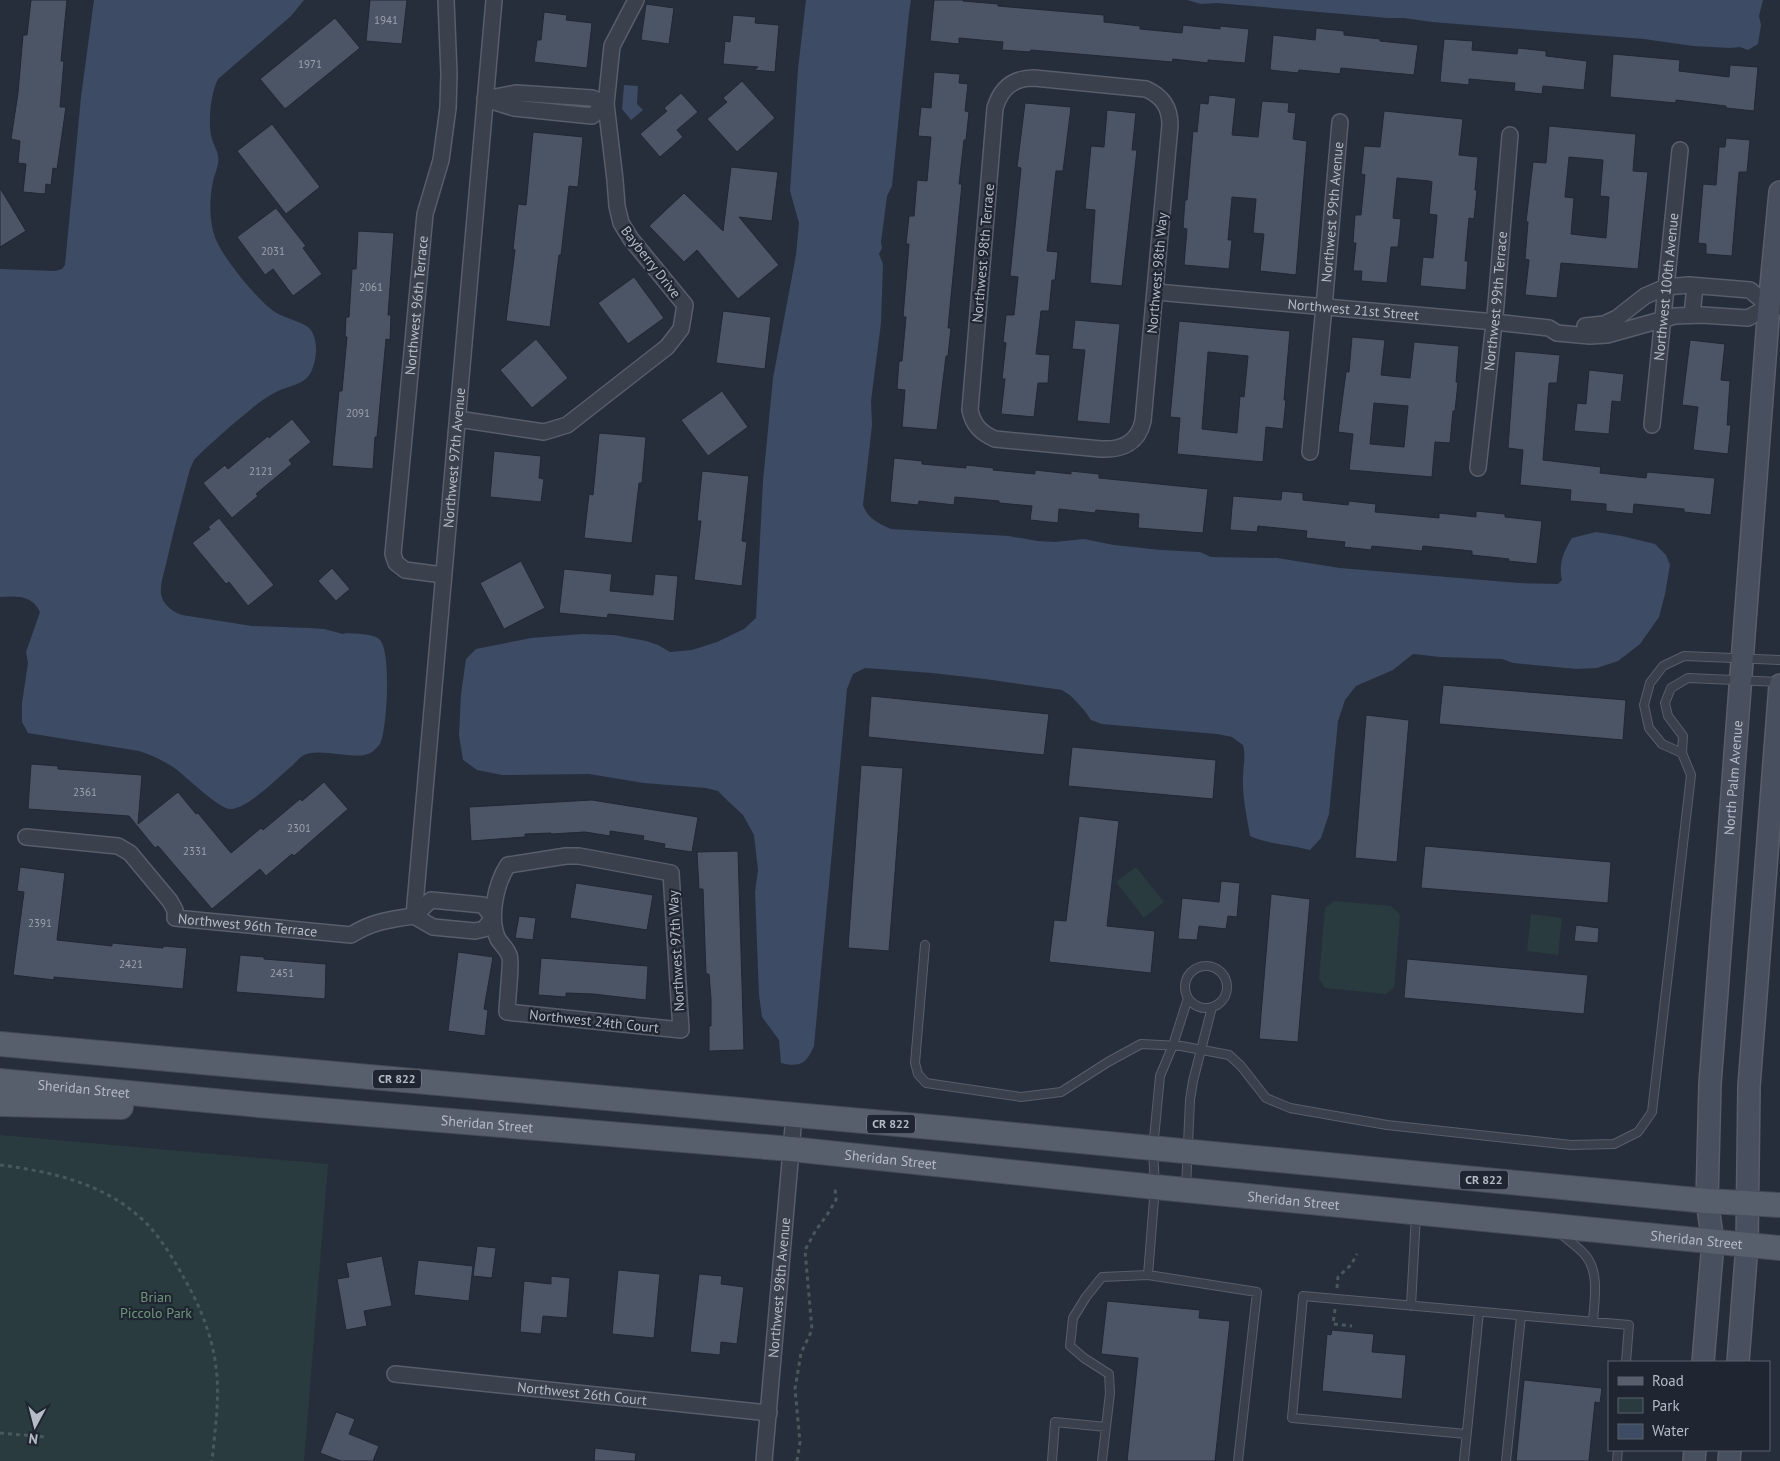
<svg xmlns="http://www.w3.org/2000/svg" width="1780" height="1461" font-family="'PT Sans',sans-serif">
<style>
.green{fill:#293b3e}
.water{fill:#3d4b64}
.building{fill:#4c5565;stroke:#212733;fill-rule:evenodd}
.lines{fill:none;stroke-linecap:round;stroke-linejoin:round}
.lane-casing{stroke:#585e6a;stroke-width:10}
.street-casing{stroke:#585e6a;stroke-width:18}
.secondary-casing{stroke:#585e6a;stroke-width:24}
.primary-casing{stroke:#434955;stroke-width:26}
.path{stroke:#48585c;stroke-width:3;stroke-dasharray:4 4;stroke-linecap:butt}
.lane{stroke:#3a404c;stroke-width:8}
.street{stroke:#3a404c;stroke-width:15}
.secondary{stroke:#484f5f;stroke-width:21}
.primary{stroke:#585f6c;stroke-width:24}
.labels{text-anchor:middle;stroke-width:4.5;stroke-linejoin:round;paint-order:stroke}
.number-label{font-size:11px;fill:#9ba2ae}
.shield{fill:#1f2531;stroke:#888e9a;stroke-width:1}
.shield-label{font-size:12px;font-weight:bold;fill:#b5bbc7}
.street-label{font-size:14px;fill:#b5bbc7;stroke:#1f2531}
.park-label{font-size:14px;fill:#6e967a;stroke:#1f2531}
</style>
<rect width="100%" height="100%" fill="#262e3c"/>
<path class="green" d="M1136 867 1164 902 1144 918 1116 882Z
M1334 901 1391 906 1400 915 1394 987 1386 994 1325 988 1319 979 1325 908Z
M1531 914 1562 918 1558 955 1527 951Z
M0 1135 328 1164 304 1461H0Z"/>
<path class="water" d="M94 0H304L291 16 218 79C211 92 208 120 211 135 212 142 217 149 218 156 220 165 214 174 213 182 209 199 209 226 217 242 226 261 258 301 275 312 283 317 304 323 309 328 319 338 317 360 311 372 305 385 287 386 276 392 260 400 247 413 233 424 220 436 206 447 194 460L190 469C182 499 174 529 167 560 165 570 160 583 161 594 163 605 173 612 182 615L252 626 309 628 324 629 343 634 346 633C355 634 372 633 379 639 392 649 387 731 380 744 378 746 374 751 372 752 358 762 322 747 304 755 300 757 296 762 293 765 278 777 249 808 231 809 219 810 185 775 173 767 162 760 152 755 139 751L28 733 22 722V703L28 663 26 652 40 612C32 595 17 596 0 597V269L55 271 62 269 65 265 81 97Z
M806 0H911L909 13 892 186 887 196 881 242 882 248 879 254 883 264 881 323 871 401 872 425 863 505C868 519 878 523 891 529L1008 536 1038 541 1054 542 1084 539 1114 545 1161 550 1200 552 1211 557 1277 558 1340 568 1519 583 1558 584 1562 580C1558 565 1564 550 1572 538L1596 532 1622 536 1655 544 1666 555 1670 565 1665 594 1659 617 1640 644 1618 661 1597 668 1576 669 1513 663 1502 659 1440 657 1413 654 1393 670 1356 686 1345 700 1338 721 1329 814 1321 838 1310 850C1290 844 1269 845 1250 836 1247 817 1242 796 1243 777 1243 765 1246 757 1243 745L1232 737 1217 734 1102 724 1091 720 1084 710 1071 696 1062 690 985 679 932 673 865 668 853 674 847 689 814 1046C807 1063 800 1068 781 1063L779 1040 762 1017 759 995 755 892 758 870 754 835 743 815 729 802 718 791 706 788 644 783 589 774 502 775 477 770 463 760 459 735 461 694 466 659 476 649 531 638 582 634 614 635 646 641 658 645 670 652 692 650 717 642 744 629 756 618 763 481 773 378 796 255 799 223 790 191 798 69Z
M1187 0H1763L1759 16 1761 25 1758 44 1748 50 1740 47 1730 48 1693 46 1644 39 1432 22 1404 18H1388L1217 3 1201 4Z
M624 85 638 86 637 104 643 110 631 120 622 109Z"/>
<path class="building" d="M31 0H67L61 61H64L60 107H66L57 169 53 168 51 185 46 184 45 194 23 192 26 164 18 163 20 141 11 139 18 93 23 35H27Z
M370 0H407L402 44 366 41Z
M934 0H963V1L998 4V6L1104 15V22L1140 26V29L1182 33 1183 25 1220 29V26L1249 29 1245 63 1208 60V63L1173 59 1172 62 1031 50 1030 52 1002 50 1003 42 959 38V44L930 41Z
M646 4 674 8 669 44 641 40Z
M544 12 567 15 566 20 592 23 587 68 534 62 537 40H541Z
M733 15 756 17 755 23 779 25 775 72 754 70 758 67 723 64 725 41 730 42Z
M335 18 360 48 285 109 260 79Z
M1316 28 1344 31V35L1380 39V41L1418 45 1414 75 1341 68 1340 74 1299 70 1298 73 1270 70 1273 35 1315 40Z
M1444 39 1473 41 1472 50 1517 54 1518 48 1546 51V56L1587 61 1584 90 1543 86 1542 94 1514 91 1515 83 1469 79V85L1440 82Z
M1613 54 1680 60 1679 71 1729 77 1730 65 1758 67 1754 111 1726 108V106L1676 100V103L1610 97Z
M934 72 960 74 959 83 968 84 965 111 969 112 966 140H964L959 184H962L948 328H951L948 356H946L937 430 902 427 905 390 897 389 899 361H902L906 317H903L909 244H906L909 216H914L917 180 927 181 931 137 918 136 921 107 931 108Z
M742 81 775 118 737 152 707 119 727 102 723 98Z
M681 93 698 112 677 130 683 137 660 157 640 134 667 111 664 108Z
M1209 95 1236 98 1232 135 1258 137 1262 101 1289 103 1288 112 1296 113 1293 139 1307 141 1296 275 1260 271 1264 234 1253 233 1256 199 1232 197 1228 240H1232L1229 269 1184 265 1187 229 1183 228 1185 200H1187L1193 131 1197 132 1200 103 1208 104Z
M1025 103 1071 107 1063 171H1056L1047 251 1058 252 1055 280H1052L1049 311H1041L1036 354 1050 355 1048 383H1038L1034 417 1001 414 1005 379H1002L1006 343 1003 342 1006 315H1014L1018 277 1010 276 1021 168 1017 167Z
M1107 110 1136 113 1132 150H1137L1122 286 1090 283 1095 210 1085 209 1091 146 1104 147Z
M1384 111 1463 119 1459 155 1478 157 1475 190H1477L1474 219 1469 218 1465 261H1468L1466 290 1420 286 1423 257 1433 258 1437 215 1429 214 1432 182 1429 181 1397 178 1393 218 1401 219 1398 247H1391L1387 283 1361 281 1362 271H1353L1356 243H1353L1355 215H1361L1365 175 1361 174 1364 146 1380 147Z
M272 124 320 187 286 214 237 151Z
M1549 126 1636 134 1633 171 1648 172 1638 269 1561 263 1557 298 1525 295 1529 260 1525 259 1528 222H1526L1533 162 1546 163ZM1569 157 1603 160 1600 196 1609 197 1606 238 1571 234 1574 198 1565 197Z
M533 132 583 137 578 187 569 186 561 255H559L550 327 506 321 515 250 513 249 518 204 526 205Z
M1726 138 1750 140 1747 172H1739L1732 256 1706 254V244L1698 243 1703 184 1716 185 1719 147H1725Z
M731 167 778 172 772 221 739 217 779 265 738 299 697 250 684 262 649 226 684 193 723 231Z
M0 188 26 231 0 247Z
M276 208 306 246 303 248 322 274 293 296 273 269 265 275 237 237Z
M358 231 394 233 388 315H391L390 340 386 339 377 437H375L373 469 332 466 339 391H342L347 337H345L346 317H349L352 269H356Z
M634 277 664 318 628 344 598 303Z
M723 311 771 317 765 369 716 363Z
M1075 320 1120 324 1110 424 1077 421 1085 350 1072 349Z
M1179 321 1290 331 1284 400H1286L1283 429 1266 427 1263 462 1177 454 1180 418 1170 417ZM1208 352 1248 356 1244 397 1240 396 1237 433 1202 429Z
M1352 337 1385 340 1381 375 1410 378 1414 342 1459 346 1456 382H1458L1455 411H1453L1450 443 1435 442 1432 477 1349 470 1353 434 1338 432 1346 372H1349ZM1374 403 1408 406 1404 447 1370 444Z
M536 339 568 378 532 408 500 370Z
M1690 340 1725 344 1721 380 1730 381 1727 425H1731L1728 454 1693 450 1698 407 1682 405Z
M1515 351 1560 355 1557 383H1549L1543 460 1601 467 1600 473 1646 478 1647 472 1715 478 1711 515 1684 512V509L1634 504 1633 514 1606 511V504L1570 501 1571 490 1520 485 1523 450 1508 448Z
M1589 370 1624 374 1621 402 1612 401 1609 434 1574 431 1577 403 1586 404Z
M722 391 748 427 708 456 681 420Z
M292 419 311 442 289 460 292 464 256 494 258 496 232 518 203 483 225 465 228 469 268 436 269 438Z
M599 433 646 437 642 483H639L632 543 584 538 589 494 593 495Z
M494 451 541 456 539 478 544 479 541 502 490 497Z
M894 458 922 461V464L966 468V465L994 468 993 470 1035 474V470L1071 474V471L1099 474V478L1208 489 1203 533 1138 528 1139 514 1096 510 1095 513 1059 509 1058 523 1030 520 1032 506 999 503V501L955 497 954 505 919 501 918 505 890 502Z
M702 471 749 476 742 541 747 542 742 586 694 580 701 521H697Z
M1282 491 1303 493V500L1348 505 1349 501 1376 504 1375 512 1439 518V513L1476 517V511L1505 514V517L1542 521 1537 564 1508 561 1509 559 1472 555V551L1423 546 1422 551 1372 546 1371 550 1344 547 1345 542 1306 538 1307 531 1258 526 1257 532 1230 530 1233 496 1281 500Z
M219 518 274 585 248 606 229 582 226 584 192 543 210 529 208 527Z
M521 561 545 608 504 629 480 583Z
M332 568 350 589 336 601 318 581Z
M564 569 612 574 610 591 653 595 655 574 678 576 674 621 608 614 607 618 559 613Z
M1443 685 1626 700 1623 740 1439 724Z
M871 696 1049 714 1044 755 868 737Z
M1366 715 1409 720 1397 862 1355 858Z
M1072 747 1216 760 1213 799 1068 786Z
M31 764 58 766V769L142 775 138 824 178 792 196 814 198 813 231 853 261 828 263 830 300 799 302 801 324 782 348 809 294 856 292 854 266 876 260 869 212 909 158 846 155 848 129 816 28 809Z
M861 765 903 768 889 951 848 948Z
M592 800 698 817 692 852 664 848 665 844 643 840 644 836 610 831V836L585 832 551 834V833L525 834V837L471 841 469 807Z
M1079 816 1119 821 1107 926 1155 931 1151 973 1049 962 1054 920 1066 921Z
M1425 846 1611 862 1608 903 1421 888Z
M738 851 744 1050 709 1051V1026H711V999L709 974H706L703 889H699L697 852Z
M20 867 65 873 57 940 112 946V943L163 948V946L187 948 183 989 54 977V980L13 975 24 892 17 891Z
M1221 881 1240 883 1237 917 1228 916 1226 929 1199 926 1197 940 1178 939 1182 898 1219 902Z
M576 883 653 895 647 930 570 918Z
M1271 894 1310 899 1298 1042 1259 1039Z
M519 916 536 918 533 940 515 938Z
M1576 925 1599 928 1598 943 1574 941Z
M458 952 493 957 484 1009 488 1010 485 1036 448 1031Z
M240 955 264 957V959L326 964 325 999 236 992Z
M541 958 648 966 646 1000 593 994 566 993V997L538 995Z
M1407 959 1588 975 1584 1014 1404 998Z
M477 1246 496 1248 492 1278 473 1276Z
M382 1256 392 1306 364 1311 367 1326 346 1330 337 1279 349 1277 346 1263Z
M418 1260 473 1266 469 1301 414 1295Z
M618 1270 660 1274 654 1338 612 1334Z
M699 1274 722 1276 721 1284 744 1287 737 1344 721 1342 720 1355 690 1352Z
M551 1276 570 1278 567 1318 543 1316 541 1334 520 1332 524 1281 551 1284Z
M1107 1301 1200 1310 1199 1318 1230 1321 1215 1461H1127L1138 1358 1101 1354Z
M1332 1330 1374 1334 1372 1352 1406 1355 1402 1399 1322 1391 1327 1334 1331 1335Z
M1524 1380 1602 1388 1600 1403 1595 1402 1589 1461H1516Z
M336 1412 355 1419 349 1434 379 1446 373 1461H341L320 1453Z
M595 1448 636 1453 635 1461H594Z"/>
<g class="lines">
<defs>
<path id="lane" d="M1780 660 1684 656 1663 666 1650 683 1644 705 1649 728 1662 744 1682 753 1683 736 1668 716 1665 703 1671 688 1688 678 1780 682
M925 945 915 1063 918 1074 926 1083 1021 1097 1061 1092 1108 1062 1141 1044 1181 1046 1229 1055 1241 1066 1266 1098 1290 1108 1387 1125 1571 1145 1614 1144 1638 1132 1652 1112 1691 775 1682 753
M1185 987a21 21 0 1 1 42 0a21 21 0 1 1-42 0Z
M1186 1188 1190 1100 1193 1081 1212 1007
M1559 1232C1567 1240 1579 1247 1586 1256 1600 1274 1594 1301 1593 1322
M1148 1275 1155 1187 1153 1149 1160 1076 1173 1045 1188 998
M1411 1306 1416 1215
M1466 1434 1292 1418 1303 1296 1629 1325 1626 1362
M1052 1461 1055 1422 1106 1427
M1102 1461 1110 1393 1109 1374 1084 1358 1070 1346 1073 1318 1086 1297 1102 1277 1148 1275 1257 1292 1238 1461
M1464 1461 1479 1312
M1506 1461 1521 1316
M1617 1461 1618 1450"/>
<g id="street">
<path d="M1034 78 1146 89C1162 96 1170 107 1170 125L1143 421C1138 443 1122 450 1101 449L995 439C981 433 973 425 970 410L995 108C1001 88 1013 78 1034 78Z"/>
<path d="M516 93 592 98 606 104 592 116 514 108 485 99Z"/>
<path id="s1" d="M1156 292 1495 322 1549 328 1557 333 1590 336 1607 335 1675 316 1702 315 1748 318 1769 306 1780 307"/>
<path d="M1692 315 1695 286"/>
<path d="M1585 326 1604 324 1617 318 1645 296 1666 287 1689 285 1750 290 1769 306"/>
<path d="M458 419 544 432 567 425 667 347 681 329 685 305 631 239 621 223 617 206 615 180 606 104 612 46 636 0"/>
<path id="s2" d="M1652 425 1680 150"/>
<path id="s3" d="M1310 452 1324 307 1340 122"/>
<path id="s4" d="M1478 468 1496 305 1510 135"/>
<path id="s5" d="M443 575 405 570 396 563 393 554 425 214 441 160 448 108 449 74 446 0"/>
<path id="s6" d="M26 837 118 846 130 853 170 901 175 910V918L351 935C371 922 391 919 414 916"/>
<path d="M566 856H579L671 873 681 1030 507 1012C507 1003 512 960 509 955 507 949 501 944 498 939 488 918 496 883 508 865Z"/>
<path d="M431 900 483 905 493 918 484 929 475 931 433 927 414 916Z"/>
<path id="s7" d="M414 916 494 0"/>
<path id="s8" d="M395 1374 769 1413"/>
<path id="s9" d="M764 1461 794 1116"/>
</g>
<g id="secondary">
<path id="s10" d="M1703 1362 1713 1242 1707 1201 1710 1084 1769 306 1780 192"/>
<path d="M1738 1362 1747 1245 1749 1086 1780 685"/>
<path d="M1694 1461 1695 1450"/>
<path d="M1729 1461 1730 1450"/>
</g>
<g id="primary">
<path d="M0 1044 953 1129 1707 1201 1780 1205"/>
<path id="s11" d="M0 1081 258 1105 791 1149 1155 1187 1780 1248"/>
<path d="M0 1104 121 1107"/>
</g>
</defs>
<use href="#lane" class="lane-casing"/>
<use href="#street" class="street-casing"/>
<use href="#secondary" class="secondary-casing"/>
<use href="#primary" class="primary-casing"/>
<path class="path" d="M0 1165C54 1172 108 1184 148 1225 162 1240 174 1260 184 1278 200 1306 212 1335 216 1367 220 1398 215 1430 212 1461
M1337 1288 1338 1277 1351 1265 1357 1254
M1335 1309 1333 1324 1352 1326
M0 1433 46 1437
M797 1461 800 1442 795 1389 801 1353 812 1330 805 1250 816 1230 827 1215 836 1200 835 1187"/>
<use href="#lane" class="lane"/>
<use href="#street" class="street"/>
<use href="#secondary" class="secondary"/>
<use href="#primary" class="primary"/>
</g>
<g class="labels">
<g class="number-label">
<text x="386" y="24">1941</text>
<text x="310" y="68">1971</text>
<text x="273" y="255">2031</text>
<text x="371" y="291">2061</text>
<text x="358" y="417">2091</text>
<text x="261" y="475">2121</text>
<text x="85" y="796">2361</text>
<text x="299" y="832">2301</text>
<text x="195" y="855">2331</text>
<text x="40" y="927">2391</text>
<text x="131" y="968">2421</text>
<text x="282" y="977">2451</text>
</g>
<g class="shield">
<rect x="373" y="1069.5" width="48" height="19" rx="4"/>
<rect x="867" y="1114.5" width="48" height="19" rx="4"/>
<rect x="1460" y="1170.5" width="48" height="19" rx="4"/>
</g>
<g class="shield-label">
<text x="397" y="1083">CR 822</text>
<text x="891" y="1128">CR 822</text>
<text x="1484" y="1184">CR 822</text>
</g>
<g class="street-label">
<text dy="5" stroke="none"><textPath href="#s3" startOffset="241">Northwest 99th Avenue</textPath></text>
<text transform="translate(983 253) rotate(-85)" y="5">Northwest 98th Terrace</text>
<text transform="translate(651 262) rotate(52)" y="5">Bayberry Drive</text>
<text transform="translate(1157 273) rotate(-85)" y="5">Northwest 98th Way</text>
<text dy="5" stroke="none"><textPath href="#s2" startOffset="139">Northwest 100th Avenue</textPath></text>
<text dy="5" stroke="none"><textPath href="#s4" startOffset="168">Northwest 99th Terrace</textPath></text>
<text dy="5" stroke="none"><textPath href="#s5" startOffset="309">Northwest 96th Terrace</textPath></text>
<text dy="5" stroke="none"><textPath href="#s1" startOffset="198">Northwest 21st Street</textPath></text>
<text dy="5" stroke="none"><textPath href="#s7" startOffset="460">Northwest 97th Avenue</textPath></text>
<text dy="5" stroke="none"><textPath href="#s10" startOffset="586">North Palm Avenue</textPath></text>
<text dy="5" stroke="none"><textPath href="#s6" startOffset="260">Northwest 96th Terrace</textPath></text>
<text transform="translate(676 951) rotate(-93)" y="5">Northwest 97th Way</text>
<text transform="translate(594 1021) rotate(6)" y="5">Northwest 24th Court</text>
<text dy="5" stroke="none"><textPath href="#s11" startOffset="84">Sheridan Street</textPath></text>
<text dy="5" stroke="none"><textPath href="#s11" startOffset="489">Sheridan Street</textPath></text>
<text dy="5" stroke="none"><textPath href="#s11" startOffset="894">Sheridan Street</textPath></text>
<text dy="5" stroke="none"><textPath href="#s11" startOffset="1299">Sheridan Street</textPath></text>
<text dy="5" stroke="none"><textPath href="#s11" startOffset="1704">Sheridan Street</textPath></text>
<text dy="5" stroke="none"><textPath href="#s9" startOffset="174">Northwest 98th Avenue</textPath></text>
<text dy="5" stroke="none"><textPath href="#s8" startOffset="188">Northwest 26th Court</textPath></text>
</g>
<g class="park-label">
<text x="156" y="1302">Brian<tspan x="156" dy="16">Piccolo Park</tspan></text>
</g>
</g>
<rect x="1608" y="1361" width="162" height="90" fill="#1f2531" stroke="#5b616d"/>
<rect x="1618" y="1377" width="25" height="8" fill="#585f6c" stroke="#5b616d"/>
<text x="1652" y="1386" font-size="15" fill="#b5bbc7">Road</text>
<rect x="1618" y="1398" width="25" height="15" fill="#293b3e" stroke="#5b616d"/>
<text x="1652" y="1411" font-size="15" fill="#b5bbc7">Park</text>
<rect x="1618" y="1424" width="25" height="15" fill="#3d4b64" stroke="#5b616d"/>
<text x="1652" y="1436" font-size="15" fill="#b5bbc7">Water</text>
<g transform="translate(35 1426) rotate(187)" stroke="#1f2531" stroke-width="4" paint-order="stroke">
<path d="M0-4L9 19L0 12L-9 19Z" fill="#b5bbc7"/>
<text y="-8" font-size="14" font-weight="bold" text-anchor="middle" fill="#b5bbc7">N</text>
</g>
</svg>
